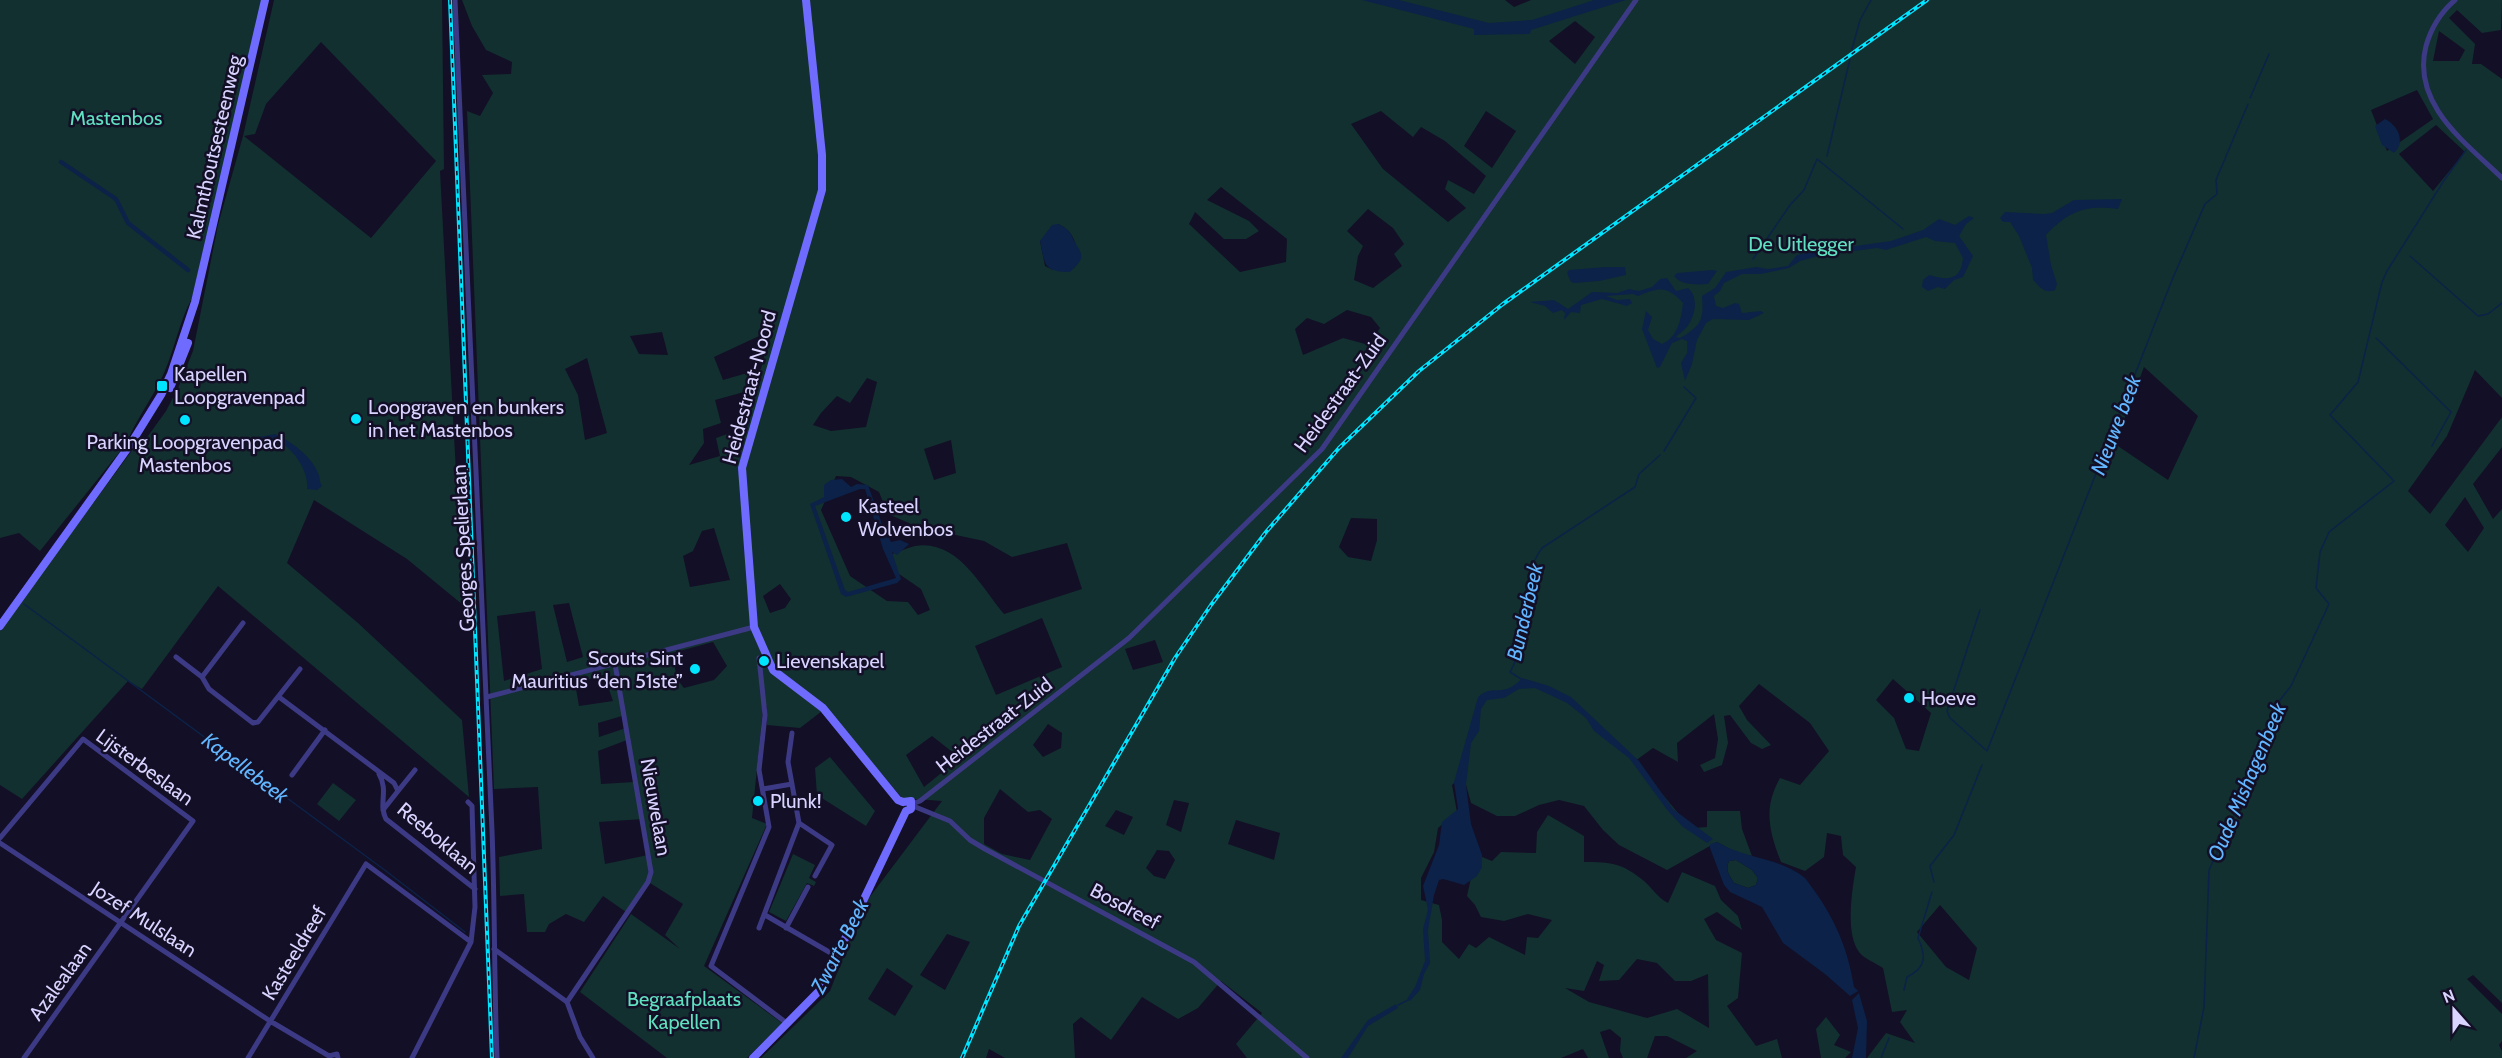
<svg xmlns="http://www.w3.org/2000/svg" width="2502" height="1058" font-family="Cabin,sans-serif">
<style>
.green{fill:#12302f;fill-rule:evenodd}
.water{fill:#0c2248;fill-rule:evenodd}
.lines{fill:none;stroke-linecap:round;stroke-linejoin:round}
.stream{stroke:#0c2248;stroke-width:1.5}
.canal{stroke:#0c2248;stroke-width:4.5}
.street{stroke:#3d3a85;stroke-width:5}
.secondary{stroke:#6f6bff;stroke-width:8}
.rail-casing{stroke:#00e5ff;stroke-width:4}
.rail{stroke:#130f26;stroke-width:1.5;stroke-dasharray:4.5;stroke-linecap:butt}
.poi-dot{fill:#00e5ff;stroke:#130f26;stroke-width:2}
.labels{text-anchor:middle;stroke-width:5;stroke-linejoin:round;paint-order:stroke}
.park-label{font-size:20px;fill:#5fe0c0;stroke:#130f26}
.street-label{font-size:20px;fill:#d9d4ff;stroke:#130f26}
.poi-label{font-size:20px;fill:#d9d4ff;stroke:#130f26;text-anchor:start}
.water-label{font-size:21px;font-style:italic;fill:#62b6ff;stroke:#130f26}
</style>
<rect width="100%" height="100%" fill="#130f26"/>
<path class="green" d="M0 0H262L192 298C179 322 175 348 164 373 153 398 136 419 126 444L40 551 19 533 0 538Z
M274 0H442L444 169 440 171 463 605 407 559 314 500 287 563 358 623 462 720 469 797 218 586 142 689 128 681 22 799 0 785V630L136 445 148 436 166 411 179 386 193 351 218 225 243 136ZM321 42 436 161 371 238 244 136 255 134 266 104Z
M462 0H1505L1514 7 1531 0H2502L2501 30 2482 33 2457 10 2449 18 2475 44 2472 64H2481L2502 79V398L2475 370 2447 436 2408 491 2430 514 2502 417V447L2473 484 2493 519 2502 509V1003L2473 975 2467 979 2502 1014V1041L2499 1045 2502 1051V1058H1867L1886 1033 1915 1043 1900 1022 1907 1010 1892 1012 1883 968C1876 963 1864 959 1859 952 1845 933 1852 890 1856 867L1843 855 1841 836 1827 833 1824 857 1805 871 1781 862C1769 831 1763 808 1780 778L1800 785 1829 751 1810 723 1759 684 1739 706 1747 720 1771 745 1762 749 1751 743 1730 715 1724 716 1728 743 1722 765 1704 772 1700 765 1715 758 1718 739 1714 714 1677 743 1678 762 1653 748 1635 761 1678 813 1694 828 1707 827V811H1740L1742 829 1752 856 1737 853 1717 842 1667 870 1619 845 1603 830 1584 806 1559 800 1539 805 1515 816H1497L1471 803 1463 774 1452 785 1457 812 1438 828 1434 852 1421 878V900L1439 905 1442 920V942L1459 959 1469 944 1476 948 1489 937 1525 955 1527 937 1538 938 1552 920 1528 914 1504 921 1481 917 1475 905 1467 896 1471 878 1482 857 1492 861 1501 852 1536 853 1537 832 1548 815 1584 836V862C1611 862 1622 863 1644 881 1654 890 1656 896 1668 903L1682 872 1715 886 1721 900 1738 916 1742 930 1717 912 1704 919 1716 940 1742 953 1738 998 1727 1006 1756 1046 1777 1039 1782 1058H1686L1697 1051 1667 1036H1655L1647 1058H1623L1620 1051 1621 1038 1610 1029 1600 1032 1609 1058H1588L1583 1049 1561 1058H1247L1236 1044 1262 1013 1221 981 1198 1008 1178 1019 1142 997 1111 1040 1081 1017 1073 1024 1075 1058H1005L989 1049 986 1058H761L830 991 863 906 942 801 902 798 826 708 800 728 767 725V706L763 708 752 818 767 824 704 966 782 1023 747 1058H667L580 992 631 914 680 949 665 935 683 904 650 883 626 912 603 896 584 922 566 914 549 924 545 932H527L524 894 500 896 499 857 542 849 538 787 494 789 467 111 480 116 493 93 482 75 511 74 512 62 486 50 472 26ZM1575 21 1595 37 1575 64 1549 41ZM2439 31 2465 50 2459 61H2433ZM2417 90 2433 119 2387 151 2371 110ZM1381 111 1413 137 1421 127 1445 141 1486 176 1474 194 1448 180 1445 189 1466 208 1448 222 1383 169 1351 124ZM1486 111 1516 131 1492 168 1464 146ZM2436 125 2465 152 2433 191 2399 154ZM1221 187 1287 239 1286 262 1240 272 1189 224 1195 212 1224 239H1246L1259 231 1249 221 1207 200ZM1368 209 1393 228 1404 244 1394 254 1402 266 1373 288 1354 280 1358 256 1363 246 1347 231ZM1058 224C1075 232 1077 245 1078 263L1073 269 1053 270 1045 266 1040 241ZM1347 310 1371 317 1380 328 1369 345 1343 338 1303 355 1295 329 1307 318 1324 324ZM770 331 761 369 723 380 714 357ZM662 332 668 355 639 354 630 336ZM587 358 607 433 585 440 578 395 565 369ZM2144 367 2198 416 2168 480 2115 444ZM867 378 877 382 866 427 831 431 813 425 821 413 837 396 850 403ZM755 389 737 445 730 433 716 438 720 456 689 465 704 443 703 429 721 423 715 400ZM951 440 956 473 934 480 924 449ZM836 476 851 477 879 492 888 514 918 527 984 541 1012 557 1067 543 1082 589 1004 614C981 587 958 539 915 546 907 548 900 551 892 554L896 572 921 589 930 610 918 615 908 602 887 601 850 576 821 510ZM2465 497 2484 528 2468 552 2445 525ZM1351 518 1377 519V540L1371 561 1348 557 1339 547ZM714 528 730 580 690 587 683 556 693 551 702 531ZM780 584 791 599 785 608 770 613 763 596ZM569 603 583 657 567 662 553 605ZM535 611 542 669 504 681 497 616ZM1042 618 1062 667 996 695 975 646ZM1155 640 1163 662 1133 670 1125 649ZM713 642 727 666 714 680 684 688 677 679 672 653ZM604 675 613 701 579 706 575 683ZM1893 679 1931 713 1919 751 1906 749 1894 718 1876 700ZM622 716 626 728 599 737 598 723ZM1048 724 1062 733 1061 748 1043 757 1033 745ZM932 736 960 758 924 787 906 755ZM627 740 634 782 601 784 598 751ZM1000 789 1028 812 1040 810 1052 819 1030 860 1002 854 984 844V818ZM1174 800 1189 803 1181 832 1166 825ZM1116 810 1133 817 1124 835 1105 826ZM643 819 648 855 605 864 599 822ZM1236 820 1280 833 1274 860 1228 844ZM1157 850 1169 851 1175 860 1165 879 1154 876 1146 868ZM1940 905 1977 948 1969 980 1946 967 1917 932ZM947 934 970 942 945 990 920 975ZM1637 959 1657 963 1675 981H1691L1708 974 1709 1028 1677 1009 1647 1018 1589 1002 1565 988 1584 991 1597 961 1604 965 1599 981 1619 980ZM887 968 913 986 895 1016 868 999Z
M830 757 875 811 866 826 817 795 815 768Z
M333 783 356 800 339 821 317 804Z
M793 854 815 865 809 878 816 882 814 886 807 883 786 921 769 912Z
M1736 860 1752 870 1758 878 1756 885 1748 888 1734 883C1729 875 1725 870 1729 861Z
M1826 1017 1840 1035 1834 1045 1851 1052 1845 1058H1821L1816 1029Z"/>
<path class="water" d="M1362 0H1399L1489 23 1532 20 1594 0H1626L1531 30 1530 34 1474 35V29Z
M2385 119C2398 125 2406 142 2394 153L2382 145 2375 126Z
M2122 199 2118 209C2085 205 2069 211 2046 235L2051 265 2057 284 2055 290C2044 294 2040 287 2033 280L2032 268 2019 236 2010 222H2003L2000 218 2005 212 2044 214 2052 213 2074 200Z
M1969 216 1974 218 1966 224 1959 236 1973 256 1963 277 1954 280 1945 289 1938 287 1928 291 1922 287 1923 280 1929 275C1949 281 1961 280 1963 258L1955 243 1935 241 1926 237 1886 250 1877 248 1822 255 1800 261 1789 268 1761 274H1742L1724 283 1720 291 1714 296 1716 306 1723 308 1735 303 1739 304 1742 313 1761 311 1764 313 1749 320 1713 319 1706 323 1697 340 1692 364 1685 381 1681 363 1687 353V341L1682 339 1672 343 1660 367 1657 368 1642 329 1646 311 1652 317 1648 330 1653 339 1662 344C1678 337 1681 319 1683 303 1667 286 1660 287 1638 296L1633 294 1606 296 1617 300 1630 299 1632 303 1627 306 1602 299 1581 305 1580 313 1571 312 1564 320 1565 313 1562 310 1553 313 1545 306 1530 302 1554 300 1568 309 1592 292 1617 293 1629 289 1639 291 1652 287 1660 279 1667 278 1676 291 1688 288C1700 298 1695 321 1683 331 1681 333 1678 334 1676 337L1680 338C1701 326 1704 319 1702 296L1715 288 1726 272 1756 267 1768 269 1788 266 1797 255 1805 253 1891 241 1923 230 1939 219 1955 225Z
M1058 224C1072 231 1069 232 1076 244 1085 258 1082 260 1070 272 1042 272 1045 263 1040 241L1052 225Z
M1606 267H1625L1626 275 1599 281 1574 283 1571 282 1567 273 1569 270Z
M1713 270 1717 271 1708 284C1696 285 1681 285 1674 276L1677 273Z
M275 434C291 441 312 457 318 473 320 477 319 481 322 486L317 490 307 489C309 473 296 453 283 444 273 443 264 449 255 446L259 437Z
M842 479 851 487 857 484 868 485 887 538 889 537 891 542 900 540 909 544 897 555 892 552 901 579 897 583 846 597 841 594 810 504 824 497V485L831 480ZM860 489H865L883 549 896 578 848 592 845 590 815 506Z
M1522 678 1549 686 1571 697 1639 761 1673 809 1713 839 1707 843 1683 827 1668 811 1629 758 1594 731 1586 718 1567 703 1535 688 1519 689 1504 698 1487 700 1481 709 1479 731 1471 743 1466 785 1471 824 1482 855V867L1477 876 1464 885 1443 879 1439 880 1434 895 1428 930 1430 963 1424 974 1420 990 1410 1001 1407 999 1415 987 1425 961 1423 929 1428 909 1423 886 1439 845 1442 822 1458 809 1454 782 1478 697C1493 683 1504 699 1522 678Z
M1717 842C1745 859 1779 857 1805 878 1832 913 1847 943 1854 987L1858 991 1850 996 1825 974 1783 943 1762 907 1730 892 1724 885 1710 848V844ZM1736 860 1752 870 1758 878 1756 885 1748 888 1734 883C1729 875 1725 870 1729 861Z
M1859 993 1867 1021 1866 1058H1852L1858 1028 1852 1000Z
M1396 1004 1398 1008 1368 1026 1348 1058H1341L1368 1020Z"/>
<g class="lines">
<path class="stream" d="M1852 49 1860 20 1871 0
M2250 98 2269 54
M1827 156 1850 59
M2410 256 2478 316 2488 314 2502 303
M1753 259 1790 205 1804 190 1817 159 1903 229
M2376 338 2451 412 2432 446
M1664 451 1696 398 1684 387
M24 604 386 871 465 932
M1980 610 1947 711 1950 718 1987 751 2172 280 2205 204 2217 194 2216 180 2248 104
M1521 679 1510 672C1518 660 1518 646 1520 631 1524 605 1526 569 1542 548L1635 487 1639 474 1660 455
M1934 882 1930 866 1954 835 1982 765
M1904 990 1907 977C1927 967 1926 956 1918 938L1932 892
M1398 1005 1408 1000
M1881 1058 1889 1038
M2194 1058 2204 1007 2209 870 2253 774 2280 700 2291 686 2329 604 2316 588 2320 552 2329 532 2394 481 2330 415 2358 382 2382 282 2387 271 2443 182 2466 150"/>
<path class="canal" d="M61 162 116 199 128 223 188 270"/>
<path class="street" d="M455 0 492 831C495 907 494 982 497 1058
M2455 0C2441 12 2431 28 2426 46 2411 104 2466 143 2502 178
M243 623 202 677 209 689 253 723 258 722 300 669
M176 657 202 677
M759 658 765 715 759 770 769 827 711 966 788 1024
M279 697 394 783 398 791 383 810
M487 697 754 627
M379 774C389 791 378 804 386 819L475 889
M292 775 325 730
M763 789 792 784
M398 791 415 770
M912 804 920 801 1129 638 1322 449 1636 0
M913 806 950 821 970 840 985 849 1194 962 1307 1058
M799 823 832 845 815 876
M0 838 83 739 193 821 24 1058
M0 843 270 1021 329 1056 337 1054 338 1058
M765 915 836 956
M759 928 799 823 788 762 792 733
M786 928 808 887
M494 949 567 1002 580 1037 593 1058
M567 1002 648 882 651 872 615 664
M248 1058 366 864 471 942
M412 1058 471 942 475 907 472 806 468 802"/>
<path class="secondary" d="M806 0 822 155V190L742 468 754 627 773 670 823 708 898 800 903 802
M170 388 188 343
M0 626 130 445 161 395 171 374 195 302 265 0
M753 1058 821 989 906 811 911 809V801L903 802"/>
<defs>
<path id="rail" d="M450 0 492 1058
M962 1058 1019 926 1175 658 1211 605 1266 532 1339 448 1419 371 1503 304 1927 0"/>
</defs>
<use href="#rail" class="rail-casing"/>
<use href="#rail" class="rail"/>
</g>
<g class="poi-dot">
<rect x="156" y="380" width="12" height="12" rx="3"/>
<circle cx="356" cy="419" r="6"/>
<circle cx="185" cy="420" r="6"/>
<circle cx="846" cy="517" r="6"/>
<circle cx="764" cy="661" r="6"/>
<circle cx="695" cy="669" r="6"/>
<circle cx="1909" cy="698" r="6"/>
<circle cx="758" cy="801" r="6"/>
</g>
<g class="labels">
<g class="park-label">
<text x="116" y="125">Mastenbos</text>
<text x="1801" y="251">De Uitlegger</text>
<text x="684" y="1006">Begraafplaats<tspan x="684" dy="23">Kapellen</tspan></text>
</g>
<g class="street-label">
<text transform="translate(214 147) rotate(-77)" y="7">Kalmthoutsesteenweg</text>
<text transform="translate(749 387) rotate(-75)" y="7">Heidestraat-Noord</text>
<text transform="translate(1340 393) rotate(-54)" y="7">Heidestraat-Zuid</text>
<text transform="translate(463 548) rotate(-93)" y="7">Georges Spelierlaan</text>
<text transform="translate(994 725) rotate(-38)" y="7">Heidestraat-Zuid</text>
<text transform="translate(145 767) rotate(36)" y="7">Lijsterbeslaan</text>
<text transform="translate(656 807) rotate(80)" y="7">Nieuwelaan</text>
<text transform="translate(438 838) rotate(40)" y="7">Reeboklaan</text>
<text transform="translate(1125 906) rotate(28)" y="7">Bosdreef</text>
<text transform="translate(144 919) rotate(33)" y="7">Jozef Mulslaan</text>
<text transform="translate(294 953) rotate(-59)" y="7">Kasteeldreef</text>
<text transform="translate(60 981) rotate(-54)" y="7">Azalealaan</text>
</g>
<g class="poi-label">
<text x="174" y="381">Kapellen<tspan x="174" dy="23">Loopgravenpad</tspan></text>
<text x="368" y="414">Loopgraven en bunkers<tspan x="368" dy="23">in het Mastenbos</tspan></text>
<text x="185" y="449" text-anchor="middle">Parking Loopgravenpad<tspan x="185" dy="23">Mastenbos</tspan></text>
<text x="858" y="513">Kasteel<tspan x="858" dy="23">Wolvenbos</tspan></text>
<text x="683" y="665" text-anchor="end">Scouts Sint<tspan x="683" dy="23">Mauritius “den 51ste”</tspan></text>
<text x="776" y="668">Lievenskapel</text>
<text x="1921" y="705">Hoeve</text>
<text x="770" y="808">Plunk!</text>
</g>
<g class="water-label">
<text transform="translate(2116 425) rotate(-69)" y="7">Nieuwe beek</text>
<text transform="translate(1525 612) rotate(-77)" y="7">Bunderbeek</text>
<text transform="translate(245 768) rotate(37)" y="7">Kapellebeek</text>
<text transform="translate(2247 782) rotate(-67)" y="7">Oude Mishagenbeek</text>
<text transform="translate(840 946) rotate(-63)" y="7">Zwarte Beek</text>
</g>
</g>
<g transform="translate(2454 1010) rotate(339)" stroke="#130f26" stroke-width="4.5" paint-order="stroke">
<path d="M0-4.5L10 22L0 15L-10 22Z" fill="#d9d4ff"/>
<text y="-9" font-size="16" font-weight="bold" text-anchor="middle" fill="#d9d4ff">N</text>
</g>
</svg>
